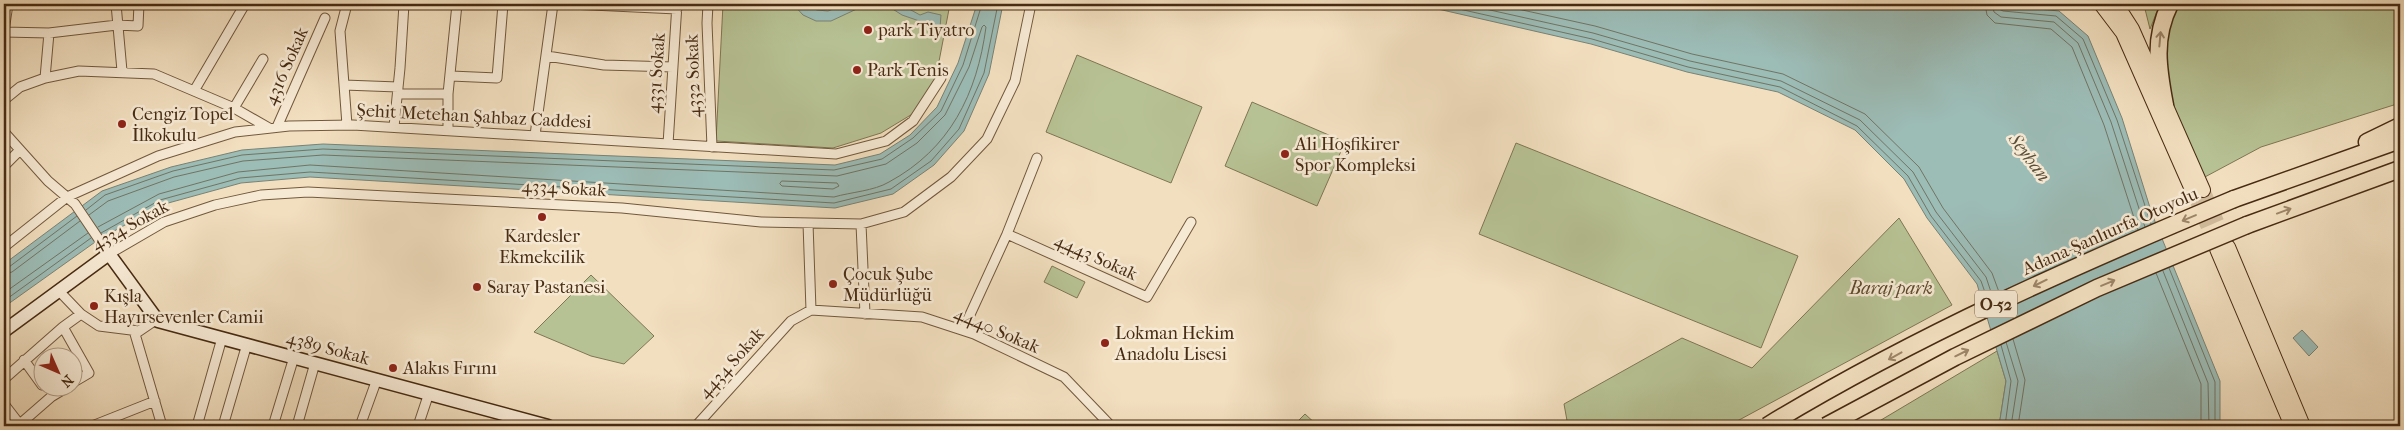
<svg xmlns="http://www.w3.org/2000/svg" width="2404" height="430" font-family="'IM FELL French Canon',serif">
<style>
.green{fill:#b7c294;stroke:#7f7653}
.water{fill:#9cbcb6;stroke:#7a8274}
.lines{fill:none;stroke-linecap:round;stroke-linejoin:round}
.shore{stroke:#727464;stroke-width:1}
.primary-tunnel{stroke:#d0bb9c;stroke-width:14;stroke-dasharray:14 7;stroke-linecap:butt}
.minor-casing{stroke:#72583d;stroke-width:11}
.secondary-casing{stroke:#472b12;stroke-width:15}
.primary-casing{stroke:#472b12;stroke-width:16}
.motorway-casing{stroke:#472b12;stroke-width:19}
.minor{stroke:#f7ead5;stroke-width:9}
.secondary{stroke:#f7ead5;stroke-width:12}
.primary{stroke:#f2dfbf;stroke-width:14}
.motorway{stroke:#f2dfbf;stroke-width:16}
.motorway-bridge-casing{stroke:#472b12;stroke-width:19;stroke-linecap:butt}
.motorway-bridge{stroke:#f2dfbf;stroke-width:16}
.oneway{stroke:#9c8568}
.poi-dot{fill:#8f2418;stroke:#f7ead5;stroke-width:2}
.labels{text-anchor:middle;stroke-width:5;stroke-linejoin:round;paint-order:stroke}
.shield{fill:#f7ead5;stroke:#7c644c;stroke-width:1}
.shield-label{font-size:16px;font-weight:bold;fill:#472b12}
.poi-label{font-size:18px;fill:#472b12;stroke:#f7ead5;text-anchor:start}
.street-label{font-size:18px;fill:#472b12;stroke:#f7ead5}
.park-label{font-size:18px;font-style:italic;fill:#5d492c;stroke:#f7ead5}
.water-label{font-size:19px;font-style:italic;fill:#5c4f3b;stroke:#f7ead5}
</style>
<rect width="100%" height="100%" fill="#f2dfbf"/>
<filter id="stains"><feTurbulence type="fractalNoise" baseFrequency=".004" numOctaves="4"/><feColorMatrix values="0 0 0 0 .2 0 0 0 0 .09 0 0 0 0 .02 0 0 0 .5 -.17"/></filter>
<radialGradient id="worn" r=".72"><stop offset=".6" stop-color="#630" stop-opacity="0"/><stop offset="1" stop-color="#630" stop-opacity=".3"/></radialGradient>
<path class="green" d="M723 4H950L936 77 914 113 881 133 833 148 716 141Z
M2147 4H2160L2150 29 2145 9Z
M2178 4H2400V103L2261 147 2203 178C2182 128 2156 82 2170 26 2172 18 2173 10 2178 4Z
M1077 55 1202 107 1171 183 1046 132Z
M1252 102 1345 142 1317 206 1225 166Z
M1516 143 1798 256 1761 348 1479 234Z
M1899 218 1952 305 1728 426H1568L1564 404 1682 338 1752 368Z
M1052 266 1085 282 1077 298 1044 282Z
M591 275 654 336 624 364 591 356 534 332Z
M1997 351 2006 381 1999 426H1871Z
M1305 414 1318 426H1293Z"/>
<path class="water" d="M793 4H805L817 10 828 11 846 4H900L920 15 928 12 941 15 940 28H934L928 24 902 15 888 6 861 7 831 21H816L803 15Z
M977 4H1003L989 74 964 131 934 165 893 194 835 208 310 177 241 183 161 205 98 240 4 307V264L102 191 171 167 242 150 323 144 835 165 880 154 910 135 937 107 958 63Z
M1416 4H1986L2059 11 2088 36 2122 118 2152 214 2220 381V426H1999L2006 381 1977 284 1927 218 1904 179 1855 130 1778 92 1687 72 1591 44Z
M2302 330 2318 347 2309 356 2293 338Z"/>
<g class="lines">
<path class="shore" d="M1437 4 1592 39 1688 67 1780 87 1857 126 1908 176 1931 216 1981 281 1987 298
M1463 4 1593 33 1690 61 1781 81 1860 120 1913 172 1936 212 1986 277 1992 295
M1495 4 1595 26 1692 54 1783 74 1865 114 1919 167 1943 208 1992 273 1999 292
M1985 4 1987 15 1995 23 2051 29 2072 47 2104 125 2138 230
M1992 4 1994 12 2001 17 2054 22 2078 43 2111 122 2145 227
M1998 4 1999 9 2003 11 2056 16 2083 39 2117 120 2151 224
M782 181 837 183 839 186 833 189 782 186 780 184Z
M86 210 105 195 173 171 242 155 323 149 834 170 882 159 913 138 941 111 963 65 982 4
M89 215 108 201 174 177 243 161 323 155 837 176 886 164 917 143 945 115 969 67 982 27 984 25 986 27C977 94 950 149 889 182 874 191 851 192 834 197L310 165 238 172 159 194 98 227
M101 233 160 200 240 178 310 172 834 203 891 189 931 161 959 129 984 73 998 4
M4 268 9 267 77 216
M2169 268 2215 382V426
M2163 271 2208 383 2209 426
M2156 273 2201 384V426
M4 274 12 272 80 221
M4 293 88 233
M4 301 91 238
M2013 339 2025 380 2018 426
M2006 342 2018 381 2011 426
M2001 345 2011 381 2005 426"/>
<path class="primary-tunnel" d="M2203 190 2227 244
M2194 194 2217 249"/>
<defs>
<path id="minor" d="M116 4 122 71
M570 4 677 9
M708 4 707 23 712 147
M4 31 8 4
M4 32 49 33 117 25 138 26 139 4
M547 56 604 65 673 67
M451 76 497 78 503 4
M45 78 49 33
M344 85 398 87
M194 91 245 4
M398 94H448
M4 100 20 87 45 78 79 71 154 74 234 108 269 128
M234 108 263 59
M347 125 340 31 347 4
M277 127 325 18
M394 127 400 68 404 4
M448 130V94L457 4
M4 132 48 181 75 204 104 247
M535 135 553 4
M668 144 677 4
M4 166 20 150
M808 223 811 310
M861 224 865 314
M1007 234 1147 297 1191 222
M4 247 67 197 158 156 235 132 289 126 353 125 836 154 886 141 913 121 941 78
M109 254 164 222 215 205 261 195 308 192 622 208 761 222 861 224 904 212 951 177 987 139 1015 81 1031 4
M59 291 81 314 99 326 139 331
M157 319 135 334 162 426
M63 327 89 373 72 383
M963 330 1007 234 1037 158
M24 360 42 385
M4 379 63 327 81 314
M4 404 21 426
M20 424 51 397 66 388
M92 426 155 401
M197 426 222 338
M223 426 247 344
M273 426 294 357
M297 426 315 363
M360 426 377 379
M418 426 429 393
M696 426 791 321 811 310 922 317 974 334 1064 377 1111 426"/>
<path id="secondary" d="M104 247 158 321 548 426
M4 331 109 254"/>
<path id="primary" d="M2101 4 2123 33 2194 194
M2116 4 2132 29 2203 190
M2228 247 2303 426
M2217 249 2292 426"/>
<path id="motorway" d="M2165 105C2158 68 2153 38 2170 4
M2367 142 2400 126
M2234 199 2400 140
M2247 225 2400 169"/>
</defs>
<use href="#minor" class="minor-casing"/>
<use href="#secondary" class="secondary-casing"/>
<use href="#primary" class="primary-casing"/>
<use href="#motorway" class="motorway-casing"/>
<use href="#minor" class="minor"/>
<use href="#secondary" class="secondary"/>
<use href="#primary" class="primary"/>
<use href="#motorway" class="motorway"/>
<defs>
<path id="motorway-bridge" d="M1767 426C1915 336 2074 266 2234 199
M1826 426 1955 357 2097 288 2247 225"/>
</defs>
<use href="#motorway-bridge" class="motorway-bridge-casing"/>
<use href="#motorway-bridge" class="motorway-bridge"/>
</g>
<defs><path id="oneway-shaft" d="M-6 0H5M1.5-3L5.5 0L1.5 3" fill="none" stroke-width="1.6" stroke-linecap="round" stroke-linejoin="round" transform="scale(1.25)"/></defs>
<g class="oneway">
<use href="#oneway-shaft" transform="translate(2160 39) rotate(-85)"/>
<use href="#oneway-shaft" transform="translate(2284 211) rotate(-20)"/>
<use href="#oneway-shaft" transform="translate(2189 218) rotate(157)"/>
<use href="#oneway-shaft" transform="translate(2040 283) rotate(154)"/>
<use href="#oneway-shaft" transform="translate(2108 283) rotate(-23)"/>
<use href="#oneway-shaft" transform="translate(1962 353) rotate(-26)"/>
<use href="#oneway-shaft" transform="translate(1895 356) rotate(151)"/>
</g>
<g class="poi-dot">
<circle cx="868" cy="30" r="5"/>
<circle cx="857" cy="70" r="5"/>
<circle cx="122" cy="124" r="5"/>
<circle cx="1285" cy="154" r="5"/>
<circle cx="542" cy="217" r="5"/>
<circle cx="833" cy="284" r="5"/>
<circle cx="477" cy="287" r="5"/>
<circle cx="94" cy="306" r="5"/>
<circle cx="1105" cy="343" r="5"/>
<circle cx="393" cy="368" r="5"/>
</g>
<g class="labels">
<rect class="shield" x="1975" y="290.5" width="42" height="27" rx="4"/>
<g class="shield-label">
<text x="1996" y="310">O-52</text>
</g>
<g class="poi-label">
<text x="878" y="36">park Tiyatro</text>
<text x="867" y="76">Park Tenis</text>
<text x="132" y="120">Cengiz Topel<tspan x="132" dy="21">İlkokulu</tspan></text>
<text x="1295" y="150">Ali Hoşfikirer<tspan x="1295" dy="21">Spor Kompleksi</tspan></text>
<text x="542" y="242" text-anchor="middle">Kardesler<tspan x="542" dy="21">Ekmekcilik</tspan></text>
<text x="843" y="280">Çocuk Şube<tspan x="843" dy="21">Müdürlüğü</tspan></text>
<text x="487" y="293">Saray Pastanesi</text>
<text x="104" y="302">Kışla<tspan x="104" dy="21">Hayırsevenler Camii</tspan></text>
<text x="1115" y="339">Lokman Hekim<tspan x="1115" dy="21">Anadolu Lisesi</tspan></text>
<text x="403" y="374">Alakıs Fırını</text>
</g>
<g class="street-label">
<text transform="translate(286 66) rotate(-66)" y="6">4316 Sokak</text>
<text transform="translate(656 73) rotate(-86)" y="6">4331 Sokak</text>
<text transform="translate(693 76) rotate(-92)" y="6">4332 Sokak</text>
<text transform="translate(474 116) rotate(3)" y="6">Şehit Metehan Şahbaz Caddesi</text>
<text transform="translate(564 188) rotate(3)" y="6">4334 Sokak</text>
<text transform="translate(130 225) rotate(-29)" y="6">4334 Sokak</text>
<text transform="translate(2110 231) rotate(-24)" y="6">Adana-Şanlıurfa Otoyolu</text>
<text transform="translate(1096 257) rotate(24)" y="6">4443 Sokak</text>
<text transform="translate(997 330) rotate(23)" y="6">4440 Sokak</text>
<text transform="translate(328 348) rotate(15)" y="6">4389 Sokak</text>
<text transform="translate(731 363) rotate(-48)" y="6">4434 Sokak</text>
</g>
<g class="park-label">
<text x="1891" y="294">Baraj park</text>
</g>
<g class="water-label">
<text transform="translate(2030 157) rotate(53)" y="7">Seyhan</text>
</g>
</g>
<rect width="2404" height="430" fill="none" stroke="#f2dfbf" stroke-width="20"/>
<rect x="5" y="5" width="2394" height="420" fill="none" stroke="#472b12" stroke-width="2.5"/>
<rect x="10" y="10" width="2384" height="410" fill="none" stroke="#472b12"/>
<g transform="translate(58 372) rotate(135)"><circle r="24" fill="#f7ead5" stroke="#b19e87"/>
<path d="M0-4L9 19L0 12L-9 19Z" fill="#8f2418"/>
<text y="-8" font-size="14" font-weight="bold" text-anchor="middle" fill="#472b12">N</text>
</g>
<rect width="100%" height="100%" filter="url(#stains)"/>
<rect width="100%" height="100%" fill="url(#worn)"/>
</svg>
